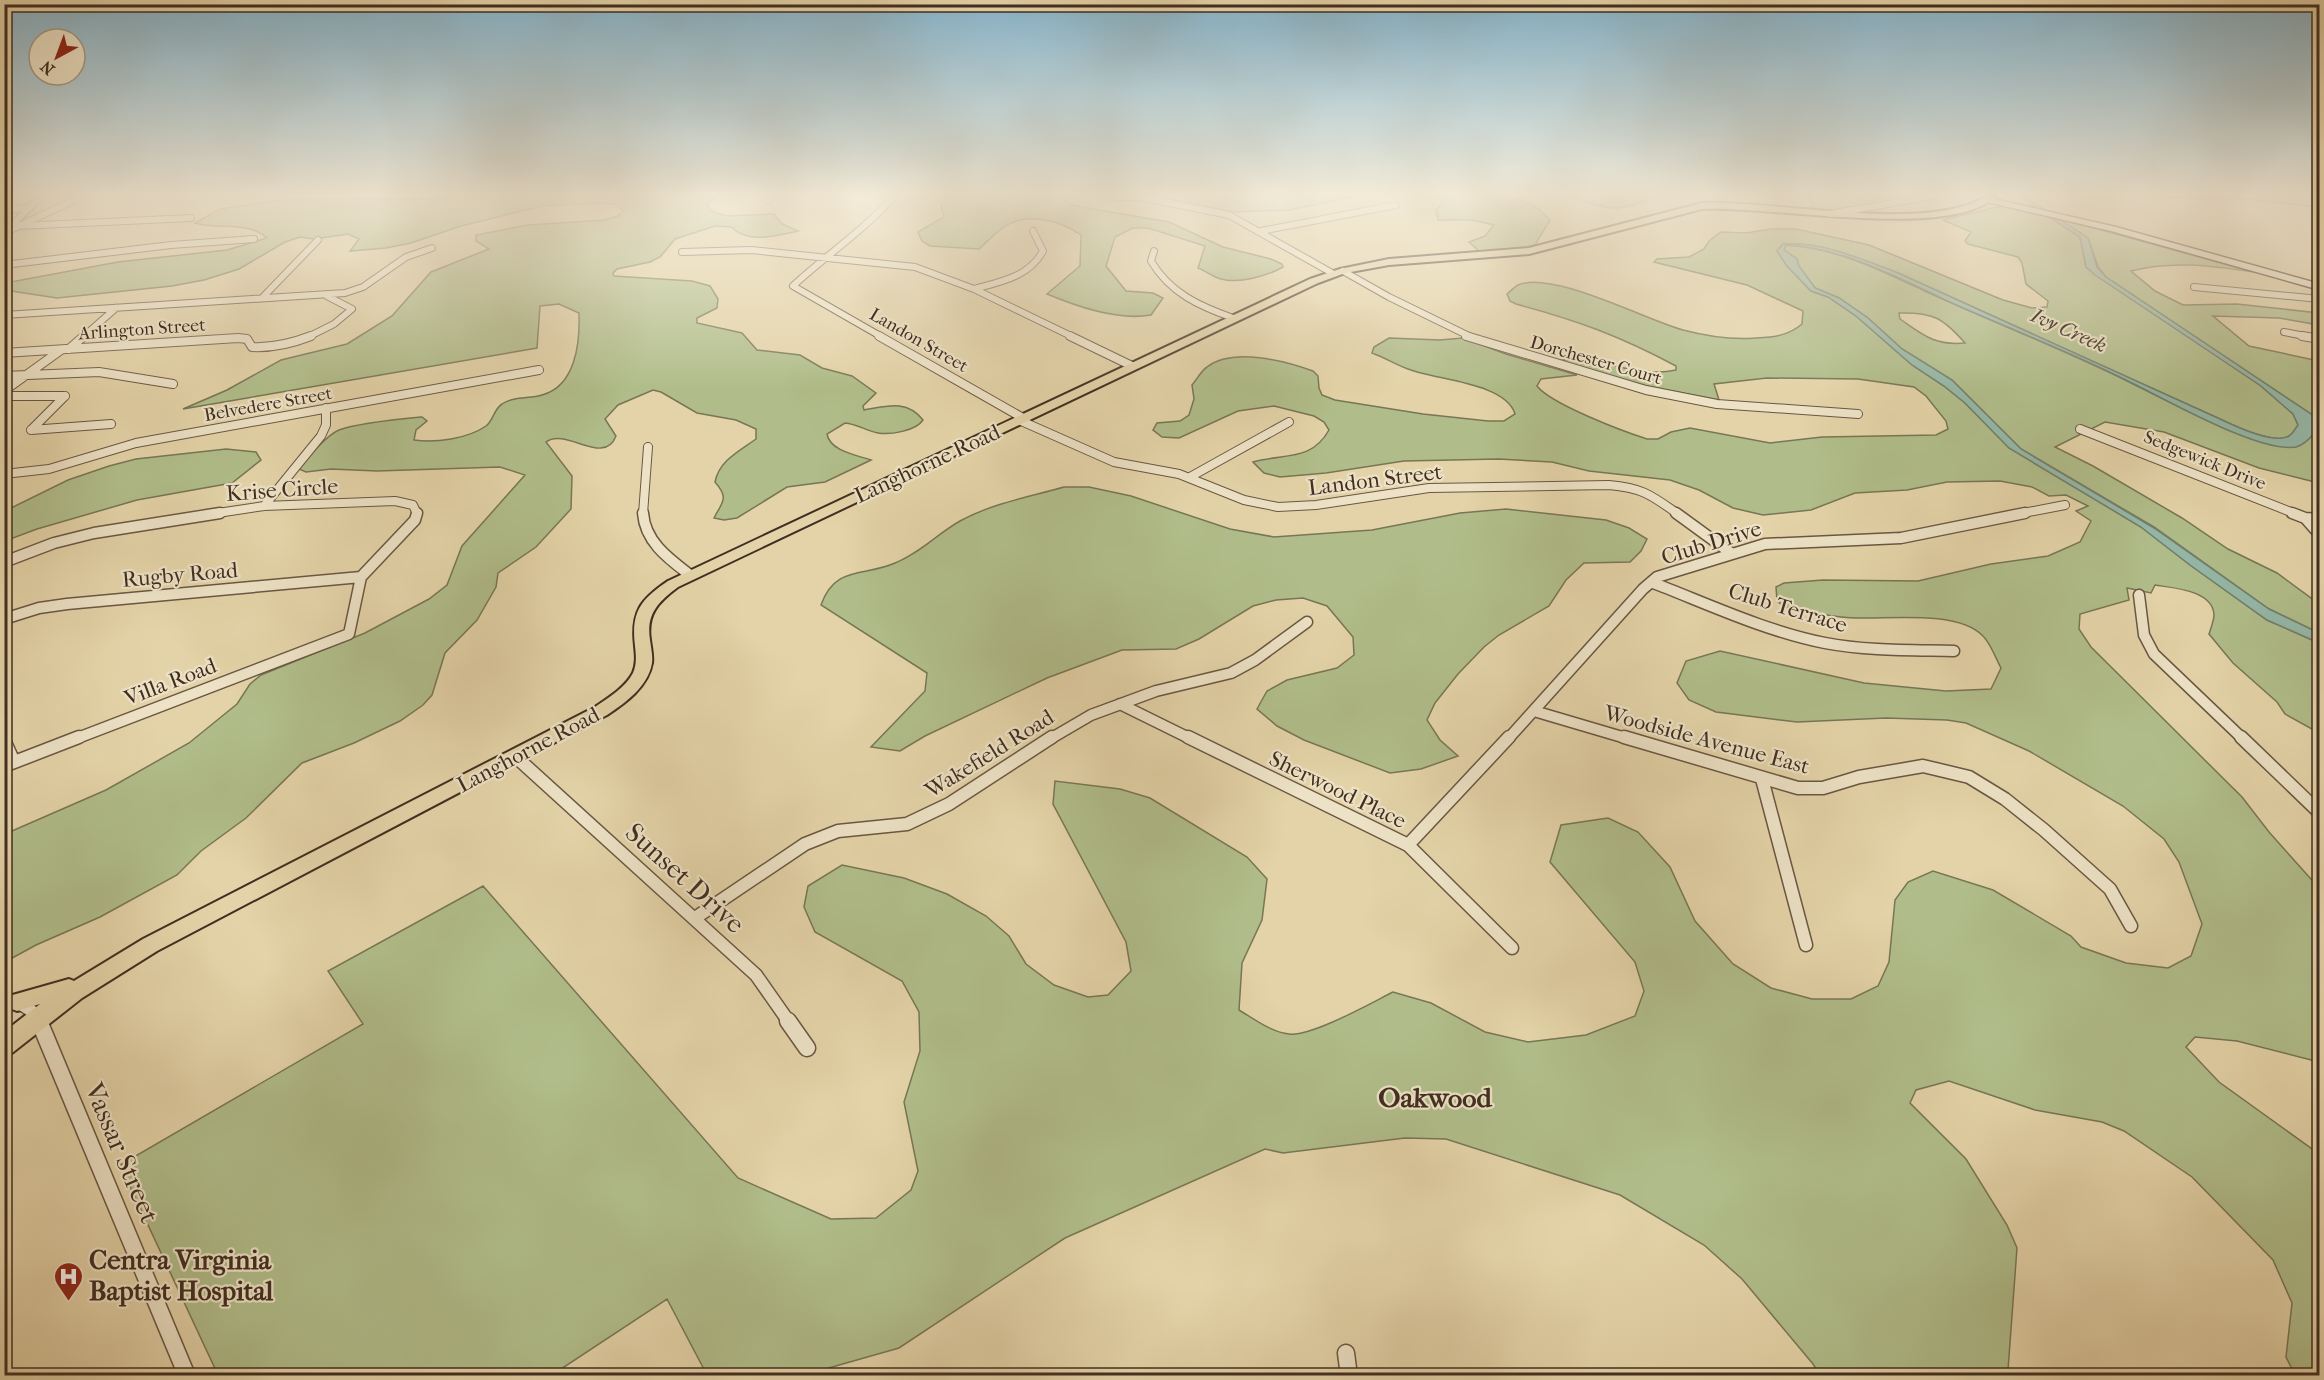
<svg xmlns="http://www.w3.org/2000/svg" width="2324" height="1380" font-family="'IM FELL French Canon',serif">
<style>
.green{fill:#b0bd8a;stroke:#787656;stroke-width:1.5;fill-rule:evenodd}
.water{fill:#95b8a7;stroke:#738171;stroke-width:1.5}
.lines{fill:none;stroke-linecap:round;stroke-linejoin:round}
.minor-far4-casing{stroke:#6a5743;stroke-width:8}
.minor-far3-casing{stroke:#6a5743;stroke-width:10}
.minor-far2-casing{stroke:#6a5743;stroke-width:13}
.minor-far1-casing{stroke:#6a5743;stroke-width:15}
.minor-casing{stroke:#6a5743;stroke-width:19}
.secondary-casing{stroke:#412e21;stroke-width:3}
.primary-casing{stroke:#412e21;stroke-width:4}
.minor-far4{stroke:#ede2c6;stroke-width:6}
.minor-far3{stroke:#ede2c6;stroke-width:8}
.minor-far2{stroke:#ede2c6;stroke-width:10}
.minor-far1{stroke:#ede2c6;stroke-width:12}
.minor{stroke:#ede2c6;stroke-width:16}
.secondary{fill:#ede2c6;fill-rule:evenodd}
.primary{fill:#e4d3a8;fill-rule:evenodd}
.labels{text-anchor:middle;stroke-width:4.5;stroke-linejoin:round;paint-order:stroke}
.far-street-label{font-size:18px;fill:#412e21;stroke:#ede2c6}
.far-water-label{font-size:20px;font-style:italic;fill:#524a3c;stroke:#ede2c6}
.street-label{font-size:22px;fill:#412e21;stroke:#ede2c6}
.near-street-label{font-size:27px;fill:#412e21;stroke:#ede2c6}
.near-poi-label{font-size:27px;font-weight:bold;fill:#412e21;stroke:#ede2c6;text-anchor:start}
.near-neighbourhood-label{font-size:28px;font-weight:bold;fill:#412e21;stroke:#ede2c6}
</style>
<rect width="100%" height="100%" fill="#e4d3a8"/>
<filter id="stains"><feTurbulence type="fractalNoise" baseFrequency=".00333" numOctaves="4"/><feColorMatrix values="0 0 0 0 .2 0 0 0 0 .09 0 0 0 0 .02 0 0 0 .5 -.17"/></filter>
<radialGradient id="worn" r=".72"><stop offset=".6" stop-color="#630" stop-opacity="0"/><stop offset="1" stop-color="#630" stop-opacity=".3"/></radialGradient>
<path class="green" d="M460 196H717L707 204 711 211 727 216 774 214 782 224 798 231C776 236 748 244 731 227L715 226 675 239 660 257 650 262 617 269 613 273 614 276 692 281 710 286 718 299 717 308 697 318V323L742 333 757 350 800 355 822 368 852 376 876 393 863 406 864 410C887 406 907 399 923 420 916 431 890 435 878 433 867 431 857 424 845 423L827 434C830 451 856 455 871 460L825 482 787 487 737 518 724 520 714 518C723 501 729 498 715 482 719 461 739 451 756 439V429L736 420 697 413 661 392 653 390 618 405 605 419 616 436C604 467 566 427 546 442L572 476 571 509 536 547 498 573 496 587 477 620 445 653 432 695 423 705 400 721 354 743 302 763 246 818 201 851 177 875 100 917 36 945 5 962V834L106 790 189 743 237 704 250 684 261 675 365 633 429 599 447 585 462 546 525 475 500 467 377 471 331 469 306 472 299 469C307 458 327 435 339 430 358 423 401 419 422 417L427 421 416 430 414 440C436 443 467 439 486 426 493 421 494 409 502 404 514 396 529 399 542 395 576 386 580 342 579 313L559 304 540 306 537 348 183 409 227 390 281 360 347 344 392 316 431 272 489 249 476 241V235L528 225 605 220 618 216 623 211 615 204 600 203 542 206 461 226 411 243 386 248 350 251 359 239 348 234 314 239 300 237 285 242 239 269 204 280 172 286 57 298 5 290V283L118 262 227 250 267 238C249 221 218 230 195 223L220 209 282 200 424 199Z
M943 196H1061L1071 205 1169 222 1223 247 1271 259 1282 264 1283 267C1267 276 1239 284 1221 279 1213 277 1206 271 1198 268L1205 246 1148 228H1133L1115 237 1106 266 1126 291 1153 293 1163 298 1151 315C1118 321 1078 307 1047 294L1080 266 1081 235C1061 221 1026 211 1004 227 995 233 987 242 979 249L930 246 922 241 918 232 944 217 941 206 946 200Z
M1196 196H1358L1289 210 1233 212 1185 203Z
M1435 196H1514L1539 209 1550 220 1535 245C1517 251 1498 247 1481 253L1469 242 1485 236 1494 225 1472 220H1438L1436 210 1443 202Z
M1569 196H1657C1617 214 1609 210 1569 196Z
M1802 196H1932L1818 212 1812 209 1810 199Z
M2159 196H2319V207L2244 199 2205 200Z
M2006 205 2044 214 2080 237 2086 267 2261 386 2293 414 2298 425C2295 429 2293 434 2289 436 2274 445 2235 426 2220 419L1898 273C1863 260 1822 241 1783 244L1777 251 1787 266 1811 291 1828 297 1856 316 1912 365 1944 386 1965 403 2009 448 2141 527 2190 565 2267 620 2319 643V733L2285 714 2277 702 2233 663 2209 634C2211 628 2214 620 2214 615 2213 590 2173 588 2155 585L2151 593 2127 588 2129 600 2080 614 2079 629 2091 647 2242 797 2269 832 2319 888V1062L2237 1041 2195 1037 2186 1047 2219 1082 2319 1154V1375H2295L2286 1357 2292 1303 2273 1260 2192 1177 2124 1131 2102 1122 2035 1110 1949 1081 1916 1090 1910 1103 1966 1159 2007 1225 2017 1248 2008 1370 2010 1375H1820L1813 1364 1742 1279 1704 1245 1620 1195 1446 1139 1405 1138 1283 1153 1265 1149 1065 1238 899 1348 804 1375H707L667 1299 552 1375H218L120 1165 363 1024 328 971 483 886 738 1178 831 1219 876 1218 911 1190 918 1171 904 1102 920 1051 919 1012 902 981 815 932 804 907 808 886 842 865 904 878 947 894 986 916 1009 936 1026 964 1054 985 1088 997 1108 995 1131 971 1126 942 1053 804 1055 781 1120 789 1150 798 1247 857 1267 879 1262 920 1242 963 1239 1010C1254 1019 1271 1032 1289 1034 1311 1037 1371 1003 1393 992L1431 1003 1485 1032 1528 1042 1586 1035 1635 1016 1644 991 1635 962 1550 862 1561 825 1608 818 1638 832 1670 867 1695 921 1733 964 1771 988 1812 999H1851L1878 986 1889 962 1895 900 1908 882 1933 871 1993 890 2071 936 2081 947 2126 963 2168 968 2191 956 2202 924 2179 862 2164 839 2123 806 2029 751 1966 723 1947 720 1886 718 1797 722 1716 712 1689 700 1677 683 1686 661 1720 651 1864 683 1946 691 1991 689 2001 668C1996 659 1991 644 1983 636 1958 610 1889 619 1857 618 1845 618 1832 616 1820 614 1803 613 1790 612 1777 601L1776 587 1784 583 1823 580 1918 581 1991 564 2048 556 2080 542 2091 521 2076 511 2088 506 2066 495 2049 496 2032 487 2000 481 1947 482 1907 490 1855 493 1811 510 1763 515 1733 508 1699 490 1670 480 1589 471 1552 462 1499 459 1404 461 1326 473 1280 477 1264 473 1253 462C1284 453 1311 462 1329 430L1324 422 1314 416 1274 406 1238 411 1179 438 1162 437 1153 430 1157 423 1180 421 1189 415 1194 399 1192 385C1197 379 1202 370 1207 367 1233 347 1285 361 1313 371L1318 376 1319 388 1322 395 1335 400 1423 414 1488 421H1504L1515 414C1506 383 1437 380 1411 370 1398 366 1386 358 1372 353L1374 347 1389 338 1440 340 1463 338 1506 354 1577 375 1541 379 1537 386C1551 404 1622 431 1647 439H1658L1671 432 1690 428 1770 443 1822 437 1936 435 1948 429 1946 421 1926 396 1914 387 1858 379 1767 378 1714 384 1719 400 1641 385 1556 361C1597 354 1636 379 1676 370V366C1620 336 1576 320 1516 304L1510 301 1507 294C1511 291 1514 287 1518 285 1552 270 1646 320 1683 330 1706 336 1732 340 1756 338 1773 337 1788 336 1802 324L1803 311 1747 285 1654 262 1657 259 1689 257 1704 249 1709 241 1721 232 1746 233 1771 229H1796L1869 245 2003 300 2032 308 2047 307 2048 301 2026 284 2022 263 2018 257 1968 244 1965 241 1971 232 1943 220Z
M2053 217 2254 272C2213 266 2172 260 2131 271L2155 291 2183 305 2237 304 2319 313V325L2279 318 2213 316 2249 346 2319 361V483L2259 468 2164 432 2105 422 2055 447 2093 466 2182 518 2228 549 2277 573 2319 604V633L2269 609 2154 527 2021 449 1952 380 1902 349 1868 318 1839 298 1815 288 1798 266 1797 259 1784 250 1786 245C1837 248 1882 271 1927 292 1995 323 2065 350 2131 383 2185 409 2235 439 2295 447L2314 416 2106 277 2098 267 2088 238ZM1899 313C1933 312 1943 318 1965 343 1935 346 1923 335 1900 319Z
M226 449 256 452 261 460 232 483 137 500 37 529 5 541V511L68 480 109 466 136 459Z
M1064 487H1089L1131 496 1230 529 1274 537 1372 530 1460 513 1506 509 1606 520 1629 528 1647 539 1641 551 1630 562 1584 563 1566 580 1549 606 1499 635 1484 647 1458 674 1435 703 1427 720 1440 740 1458 756 1421 769 1390 773 1304 740 1277 726 1257 709 1267 691 1287 680 1337 668 1354 655 1353 637 1327 606 1303 598 1276 600 1253 606 1199 639 1176 649 1122 650 1047 678 925 736 900 751 871 747 925 691 927 673 821 605C835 565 864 577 895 563 920 553 937 534 960 521 993 503 1029 497 1064 487Z"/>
<path class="water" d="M2018 196H2024L2088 238 2097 267 2106 277 2314 416 2317 430C2312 436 2305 445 2296 447 2259 453 2167 400 2132 383 2077 355 2018 332 1961 307 1905 282 1849 248 1786 245L1784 250 1797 259 1799 266 1815 288 1839 298 1868 318 1902 349 1952 380 2021 449 2154 528 2269 609 2319 633V643L2267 620 2190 565 2141 527 2009 448 1965 403 1944 386 1912 365 1856 316 1828 297 1811 291 1787 266 1777 251 1783 244C1821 241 1863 260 1898 273L2220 419C2235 426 2274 445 2289 436 2293 434 2295 429 2298 425L2293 414 2261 386 2095 275 2086 267 2080 237Z"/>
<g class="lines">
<defs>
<path id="minor-far4" d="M1115 197H1140L1229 215 1332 273
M768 200 772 196
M4 210 30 208
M1830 214 1933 196
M11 226 41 196
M18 226 191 218
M1261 231 1396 205
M4 233 83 196
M1154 251 1151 261C1170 293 1199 306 1233 318
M682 252 751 250 915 267 974 289 1073 337
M4 265 171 245 254 239
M1343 271 1389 297 1471 337
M2194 287 2320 299
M974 289C1000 282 1029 277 1043 251L1033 231
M262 298 318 240
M4 315 345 293 363 287 406 257 432 248
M2284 332 2310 337
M83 337 116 308
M308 337 334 324 352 309 327 296
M882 337 793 286C826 255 865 230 894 196"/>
<path id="minor-far3" d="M879 336 1023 418
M1070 336 1132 366
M1466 336 1646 390 1717 404 1858 414
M2302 336 2320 339
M69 349 84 336
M4 353 238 338 247 339 252 347C272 348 293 343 311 336
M4 376 99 372 173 384
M4 391 61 350
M4 396H65
M1019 420 1114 462 1179 474 1244 500 1278 507 1316 505 1429 488 1609 485C1643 488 1651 495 1678 514
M2080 429 2296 514
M31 430 111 424
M31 430 65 396
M4 474 49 469 136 443 539 370
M1190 477 1289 422
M264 506 321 436 326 425V408
M211 514 264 506 395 501 413 505 417 514
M643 514 648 447
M2018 514 2065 505"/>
<path id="minor-far2" d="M643 513C645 542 669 559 690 575
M1676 513 1731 553
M2292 513 2305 518 2320 519
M2305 518 2320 535
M4 562 54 543 94 533 220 513
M1651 582C1708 604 1765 631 1825 643 1867 651 1911 650 1954 651
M2139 595 2144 635 2154 654 2243 739
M4 619 39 608 67 604 361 577
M1120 704 1191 739
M1534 711 1629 739
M75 739 349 634 361 577 415 520 417 513
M1050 739 1091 715 1156 691 1231 673 1255 660 1307 622
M1508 739 1643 589 1657 577 1765 544 1901 538 2025 513"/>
<path id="minor-far1" d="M1188 737 1408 845 1512 948
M1624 737 1798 788H1823L1859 777 1923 766 1969 777 2005 799 2044 830 2110 889 2131 926
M2241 737 2320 813
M4 740 14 762
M516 757 756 975 789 1022
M4 766 79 737
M1762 779 1806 945
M1408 845 1509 737
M695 918 805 844 838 831 907 824 949 804 1052 737
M4 999C19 1003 33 1007 39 1022"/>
<path id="minor" d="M39 1021 187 1376
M788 1021 807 1048
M1346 1353 1349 1376"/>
<path id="secondary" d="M1990 198 2116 227 2320 284V290L2111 231 1987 202 1986 200Z"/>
<path id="primary" d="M1986 196H1996C1951 241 1768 205 1702 209L1529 254 1389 265 1345 273 1318 283 678 587C658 602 646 614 650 640 651 648 653 656 652 663 648 687 625 703 607 715L157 951 82 998 12 1053 4 1055V1032L40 1004 17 1011 9 1008 6 1002 9 996 69 979 74 981 143 939 595 707C608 698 625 688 633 673 637 664 636 655 635 646 631 612 640 600 668 581L1310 279 1340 269 1389 259 1529 248 1702 203C1773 200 1930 234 1986 196Z"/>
</defs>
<use href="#minor-far4" class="minor-far4-casing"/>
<use href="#minor-far3" class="minor-far3-casing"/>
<use href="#minor-far2" class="minor-far2-casing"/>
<use href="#minor-far1" class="minor-far1-casing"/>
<use href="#minor" class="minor-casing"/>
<use href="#secondary" class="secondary-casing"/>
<use href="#primary" class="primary-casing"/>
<use href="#minor-far4" class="minor-far4"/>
<use href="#minor-far3" class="minor-far3"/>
<use href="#minor-far2" class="minor-far2"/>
<use href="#minor-far1" class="minor-far1"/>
<use href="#minor" class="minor"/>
<use href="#secondary" class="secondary"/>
<use href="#primary" class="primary"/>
</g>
<linearGradient id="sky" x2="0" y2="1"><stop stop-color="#87b6ce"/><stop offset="0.5" stop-color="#f3ebd8"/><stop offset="1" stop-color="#f3ebd8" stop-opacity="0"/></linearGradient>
<rect width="2324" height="389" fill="url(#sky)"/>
<defs>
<symbol id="hospital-pin" viewBox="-11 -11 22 30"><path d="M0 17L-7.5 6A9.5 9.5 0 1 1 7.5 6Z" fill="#8f2418" stroke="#ede2c6"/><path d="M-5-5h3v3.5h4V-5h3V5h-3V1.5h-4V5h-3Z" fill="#fff"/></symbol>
</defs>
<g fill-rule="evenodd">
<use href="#hospital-pin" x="52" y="1260" width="33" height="45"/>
</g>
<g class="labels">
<g class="far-street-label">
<text transform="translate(142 329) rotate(-4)" y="6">Arlington Street</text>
<text transform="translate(919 340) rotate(30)" y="6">Landon Street</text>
<text transform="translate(1596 360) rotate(16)" y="6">Dorchester Court</text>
<text transform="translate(268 404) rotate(-10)" y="6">Belvedere Street</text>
<text transform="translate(2205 460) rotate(22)" y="6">Sedgewick Drive</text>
</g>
<g class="far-water-label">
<text transform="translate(2069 330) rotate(24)" y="7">Ivy Creek</text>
</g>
<g class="street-label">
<text transform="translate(927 463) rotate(-25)" y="8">Langhorne Road</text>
<text transform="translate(1375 479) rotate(-7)" y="8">Landon Street</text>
<text transform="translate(282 489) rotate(-4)" y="8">Krise Circle</text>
<text transform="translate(1711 542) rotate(-17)" y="8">Club Drive</text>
<text transform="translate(180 574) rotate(-5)" y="8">Rugby Road</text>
<text transform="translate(1788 607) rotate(17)" y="8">Club Terrace</text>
<text transform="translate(170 681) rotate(-21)" y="8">Villa Road</text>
<text transform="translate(1707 739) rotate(15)" y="8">Woodside Avenue East</text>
<text transform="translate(528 749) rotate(-28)" y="8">Langhorne Road</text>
<text transform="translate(989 753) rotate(-32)" y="8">Wakefield Road</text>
<text transform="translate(1338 789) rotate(26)" y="8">Sherwood Place</text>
</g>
<g class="near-street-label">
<text transform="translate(685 878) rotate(42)" y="9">Sunset Drive</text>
<text transform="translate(122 1153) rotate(67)" y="9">Vassar Street</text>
</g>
<g class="near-poi-label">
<text x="89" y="1269">Centra Virginia<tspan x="89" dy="31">Baptist Hospital</tspan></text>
</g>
<g class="near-neighbourhood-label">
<text x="1435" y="1107">Oakwood</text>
</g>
</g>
<rect width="2324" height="1380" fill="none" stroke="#e4d3a8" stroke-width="24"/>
<rect x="6" y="6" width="2312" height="1368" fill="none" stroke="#412e21" stroke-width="3"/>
<rect x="12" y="12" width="2300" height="1356" fill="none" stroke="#412e21" stroke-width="1.5"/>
<g transform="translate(57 57) rotate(221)"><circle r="28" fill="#ede2c6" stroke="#a89a84" stroke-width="1.5"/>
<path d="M0-4.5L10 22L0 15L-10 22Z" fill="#8f2418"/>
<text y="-9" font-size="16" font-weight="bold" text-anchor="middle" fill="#412e21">N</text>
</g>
<rect width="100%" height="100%" filter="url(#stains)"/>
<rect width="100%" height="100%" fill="url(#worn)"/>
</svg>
